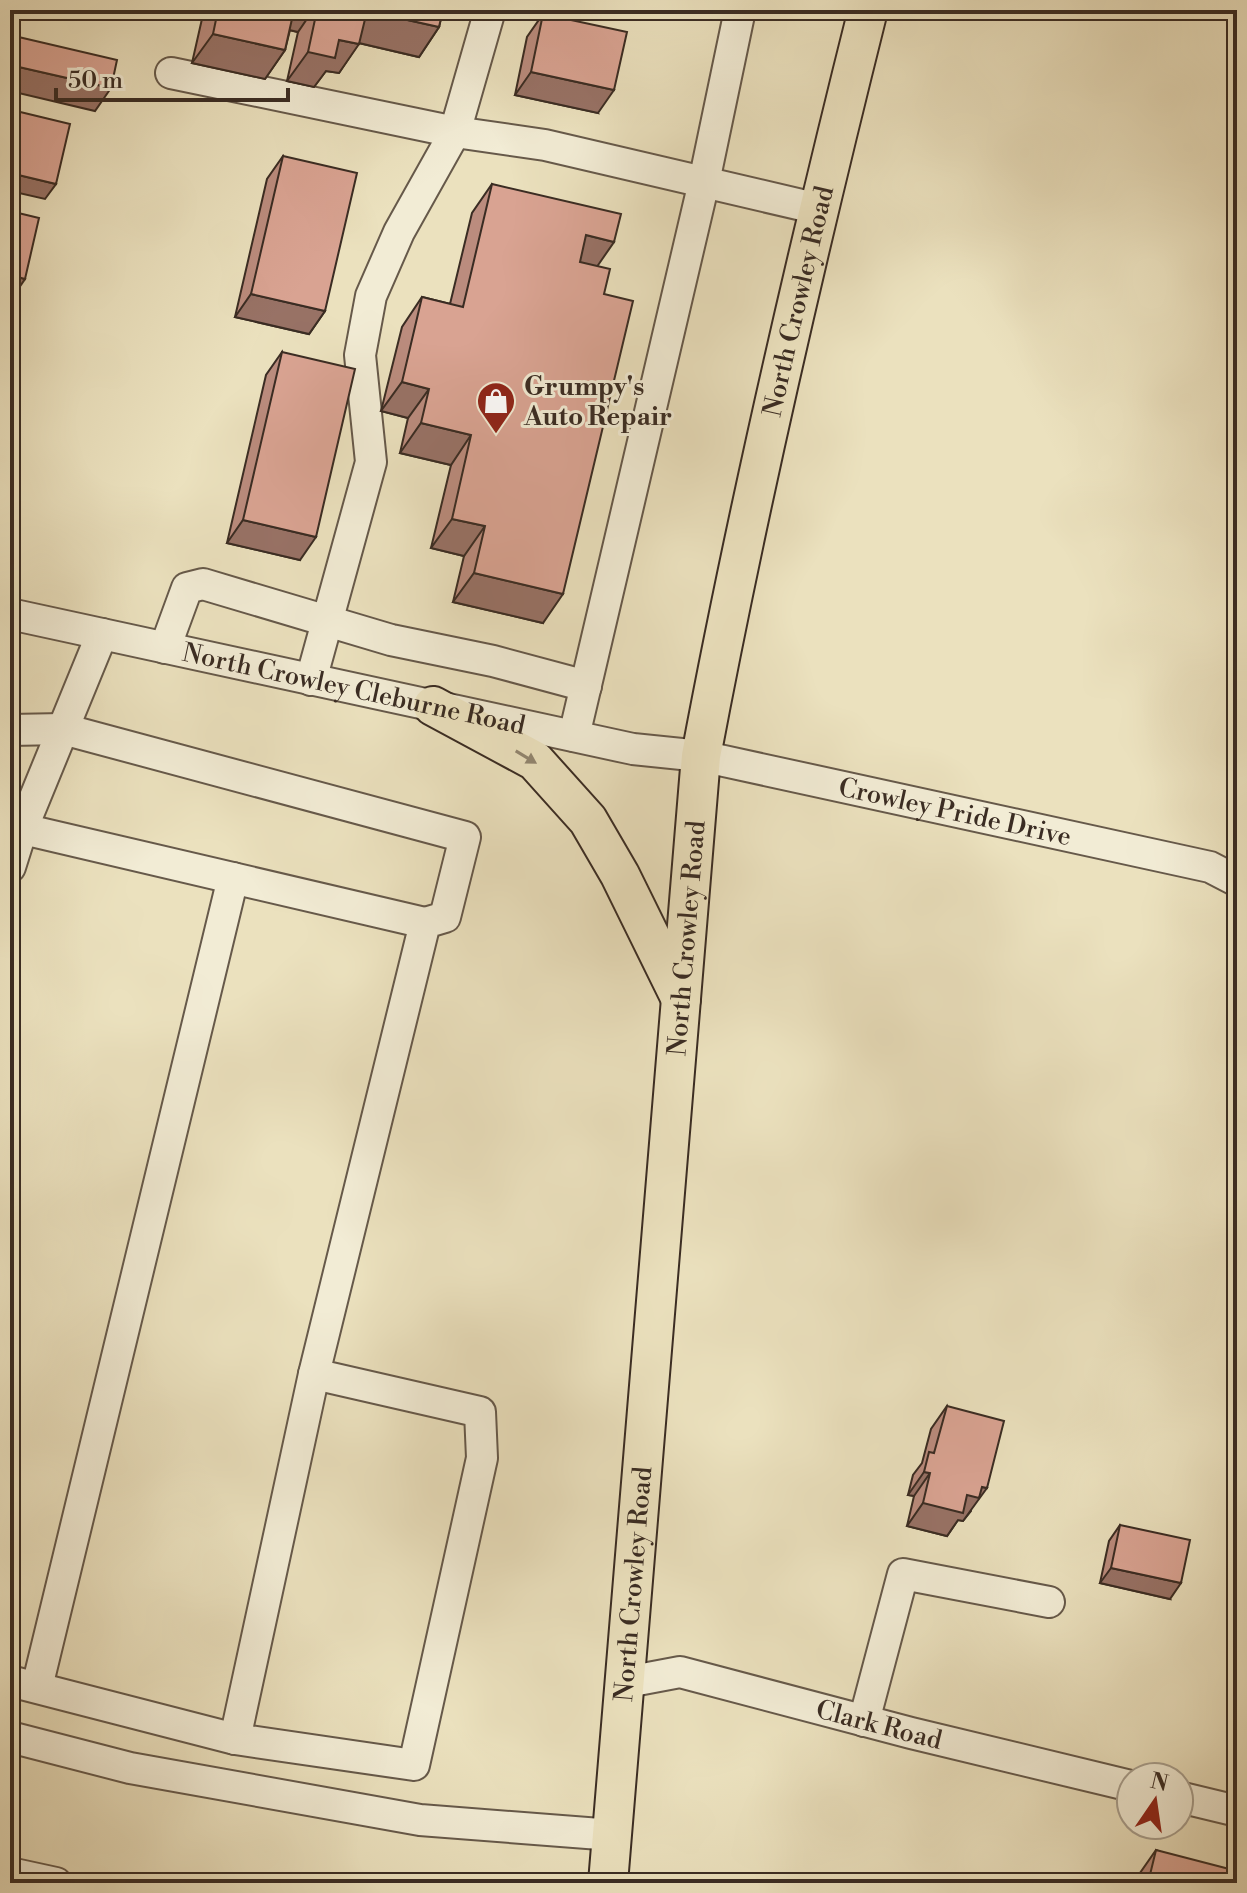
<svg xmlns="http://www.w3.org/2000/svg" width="1247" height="1893" font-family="'Libre Bodoni',serif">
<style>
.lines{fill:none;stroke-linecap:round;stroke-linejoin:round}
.minor-casing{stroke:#66594a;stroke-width:34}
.major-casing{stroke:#3a2c23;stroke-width:42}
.minor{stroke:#f2ecd5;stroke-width:30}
.major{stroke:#ebe1be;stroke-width:38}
.wall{fill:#bb8c7e;stroke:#3a2c23;stroke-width:2}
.shaded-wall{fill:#987266;stroke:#3a2c23;stroke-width:2}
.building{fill:#d9a392;stroke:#3a2c23;stroke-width:2}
.oneway{fill:#928670}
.labels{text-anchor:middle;stroke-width:6;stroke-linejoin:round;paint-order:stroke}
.street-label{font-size:26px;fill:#3a2c23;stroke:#f2ecd5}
.poi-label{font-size:26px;font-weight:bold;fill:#3a2c23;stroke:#f2ecd5;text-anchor:start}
</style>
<rect width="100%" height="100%" fill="#ebe1be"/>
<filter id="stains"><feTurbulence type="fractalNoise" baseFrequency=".0025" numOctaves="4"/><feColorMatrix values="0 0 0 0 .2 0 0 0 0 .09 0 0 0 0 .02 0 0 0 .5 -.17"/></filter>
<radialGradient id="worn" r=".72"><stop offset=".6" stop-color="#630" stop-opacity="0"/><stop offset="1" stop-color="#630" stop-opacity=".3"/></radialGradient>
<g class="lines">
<defs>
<g id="minor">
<path d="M171 73 455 132 545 145 819 209"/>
<path id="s1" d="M10 614 633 749 701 756 1210 867 1237 881"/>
<path d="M165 648 187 588 203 584 391 640 493 661 586 686"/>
<path d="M311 680 371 462 360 355 371 296 399 232 455 132 490 10"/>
<path d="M10 730 63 729 465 837 445 917 425 923 314 1374 480 1412 482 1458 414 1765 235 1739 10 1681"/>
<path d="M574 736 704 182 740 10"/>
<path d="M10 826 425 923"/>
<path d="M10 867 22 829 102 634"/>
<path id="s2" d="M627 1682 680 1672 911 1733 1131 1786"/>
<path d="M37 1687 233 878"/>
<path d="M864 1721 903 1574 1049 1602"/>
<path d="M10 1737 130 1768 420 1820 613 1835"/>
<path d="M235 1739 314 1374"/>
<path d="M1179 1797 1237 1811"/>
<path d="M10 1873 56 1883"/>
</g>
<g id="major">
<path d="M433 706 535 761 588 820 620 875 681 999"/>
<path id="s3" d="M608 1883 701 756C748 506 806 257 868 10"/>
</g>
</defs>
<use href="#minor" class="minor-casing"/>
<use href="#major" class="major-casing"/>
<use href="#minor" class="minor"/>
<use href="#major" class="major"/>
</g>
<path class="wall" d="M204 10H443L439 27 419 57 359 43 339 73 326 71 314 87 287 81 298 32 290 30 285 50 265 79 192 63Z
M543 14 598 113 515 95 527 37Z
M283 156 325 311 309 334 235 317 267 179Z
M492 184 597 266 604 294 543 623 453 602 464 556 431 548 451 465 400 453 408 418 381 411 402 327 422 297 450 304 472 213Z
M282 352 300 560 227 543 266 375Z
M947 1406 971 1511 963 1521 958 1520 947 1536 907 1526 914 1496 908 1495 913 1475 922 1463 931 1429Z
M1120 1525 1170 1599 1100 1583 1109 1541Z
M1156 1850 1234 1883H1137L1140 1873Z"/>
<path class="shaded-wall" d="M288 10H313L298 32 276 27Z
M367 11 439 27 419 57 346 40Z
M213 34 285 50 265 79 192 63Z
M339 40 359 44 339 73 326 71 314 87 287 81 308 52Z
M10 65 111 88 95 111 10 91Z
M531 72 614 90 598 113 515 95Z
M10 173 56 184 45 199 10 191Z
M586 235 614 242 594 271 566 265Z
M10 275 25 279 14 295 10 294Z
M251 294 325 311 309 334 235 317Z
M402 382 429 389 408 418 381 411Z
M421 423 471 435 451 465 400 453Z
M452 519 485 526 464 556 431 548Z
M243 520 316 537 300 560 227 543Z
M474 573 563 594 543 623 453 602Z
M924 1472 930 1473 914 1496 908 1495Z
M982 1487 987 1488 963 1521 958 1520 947 1536 907 1526 923 1503 967 1495Z
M1111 1568 1181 1583 1170 1599 1100 1583Z"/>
<path class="building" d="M218 10H294L285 50 213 34Z
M317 10H443L439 27 367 11 359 44 339 40 335 58 308 52Z
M543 14 627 32 614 90 531 72Z
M10 35 117 60 111 88 10 65Z
M12 110 70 124 56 184 10 173V117Z
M283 156 357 173 325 311 251 294Z
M492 184 621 214 614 242 586 235 580 262 610 269 604 294 633 301 563 594 474 573 485 526 452 519 471 435 421 423 429 389 402 382 422 297 463 307Z
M10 211 39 218 25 279 10 275Z
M10 328 17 330 10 360Z
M282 352 355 369 316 537 243 520Z
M947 1406 1004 1421 987 1488 982 1487 979 1498 967 1495 963 1513 923 1503 930 1473 924 1472 929 1452 934 1453Z
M1120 1525 1190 1540 1181 1583 1111 1568Z
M1156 1850 1237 1871 1234 1883H1148Z
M10 1880 25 1883H10Z"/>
<defs><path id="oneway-solid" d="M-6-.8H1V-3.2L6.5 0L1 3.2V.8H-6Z" transform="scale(2)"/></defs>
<use class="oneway" href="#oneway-solid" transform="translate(526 757) rotate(31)"/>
<defs>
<symbol id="shop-pin" viewBox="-11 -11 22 30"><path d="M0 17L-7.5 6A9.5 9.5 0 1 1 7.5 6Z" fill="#8f2418" stroke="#f2ecd5"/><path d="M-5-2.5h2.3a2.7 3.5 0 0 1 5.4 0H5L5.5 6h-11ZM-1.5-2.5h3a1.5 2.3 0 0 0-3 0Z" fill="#fff"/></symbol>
</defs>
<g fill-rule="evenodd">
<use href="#shop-pin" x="474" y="379" width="44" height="60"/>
</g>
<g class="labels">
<g class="street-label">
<text dy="9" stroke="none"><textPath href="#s3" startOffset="1596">North Crowley Road</textPath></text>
<text dy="9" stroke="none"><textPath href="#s1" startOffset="352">North Crowley Cleburne Road</textPath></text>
<text dy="9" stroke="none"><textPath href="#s1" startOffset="966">Crowley Pride Drive</textPath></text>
<text dy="9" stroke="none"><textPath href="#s3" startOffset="948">North Crowley Road</textPath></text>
<text dy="9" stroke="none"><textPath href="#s3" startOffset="300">North Crowley Road</textPath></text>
<text dy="9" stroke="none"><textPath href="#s2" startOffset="260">Clark Road</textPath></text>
</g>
<g class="poi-label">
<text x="524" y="395">Grumpy's<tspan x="524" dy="30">Auto Repair</tspan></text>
</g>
</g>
<rect width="1247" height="1893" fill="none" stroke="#ebe1be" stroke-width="40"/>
<rect x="12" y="12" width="1223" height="1869" fill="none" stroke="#3a2c23" stroke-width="4"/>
<rect x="20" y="20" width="1207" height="1853" fill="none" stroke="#3a2c23" stroke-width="2"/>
<g transform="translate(1155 1801) rotate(13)"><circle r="38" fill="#f2ecd5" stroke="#a89f8e" stroke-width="2"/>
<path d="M0-6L14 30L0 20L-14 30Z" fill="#8f2418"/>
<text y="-12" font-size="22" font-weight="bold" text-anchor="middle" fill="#3a2c23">N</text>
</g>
<path d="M56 88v12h232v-12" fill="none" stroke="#3a2c23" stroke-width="4"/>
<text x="68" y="88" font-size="24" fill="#3a2c23" stroke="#f2ecd5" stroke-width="6" paint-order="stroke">50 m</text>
<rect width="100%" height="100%" filter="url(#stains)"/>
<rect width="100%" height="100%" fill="url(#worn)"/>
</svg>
